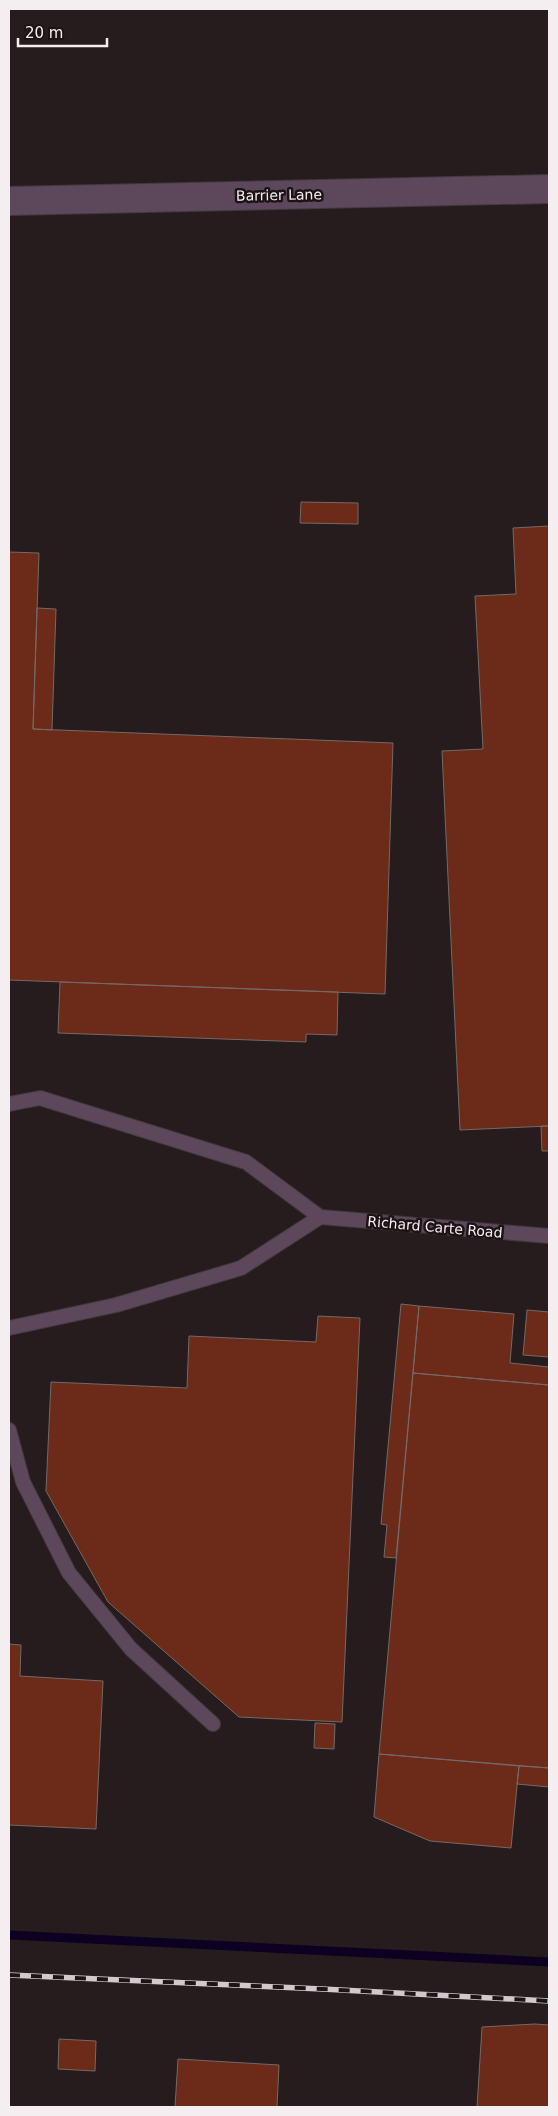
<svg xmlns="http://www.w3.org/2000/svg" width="558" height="2116" font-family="'DejaVu Sans',sans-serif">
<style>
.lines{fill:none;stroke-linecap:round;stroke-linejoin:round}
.stream{stroke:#0d0023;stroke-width:9}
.building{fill:#6c2a19;stroke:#756966}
.service-casing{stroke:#43393b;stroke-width:16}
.minor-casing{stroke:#43393b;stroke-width:30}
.service{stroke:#5d475b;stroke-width:14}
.minor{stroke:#5d475b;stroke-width:28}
.rail-casing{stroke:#d1c9cb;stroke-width:5.5}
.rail{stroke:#1c1315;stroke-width:4;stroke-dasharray:11;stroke-linecap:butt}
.labels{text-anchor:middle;stroke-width:5;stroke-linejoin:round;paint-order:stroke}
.street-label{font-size:14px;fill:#f5eef0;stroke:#1c1315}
</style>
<rect width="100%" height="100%" fill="#261c1e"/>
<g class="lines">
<path class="stream" d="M9 1935 549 1962"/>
</g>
<path class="building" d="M301 502 358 503V524L300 523Z
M549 526V1126L460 1130 442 751 483 749 475 596 516 594 513 528Z
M9 552 39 553 33 729 393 743 385 994 9 980Z
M37 608 56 609 52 730 33 729Z
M60 982 338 992 337 1035 306 1034V1042L58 1033Z
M541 1126H549V1151H542Z
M401 1304 419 1306 396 1558 384 1557 387 1525 381 1524Z
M419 1306 514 1314 510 1363 549 1367V1385L413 1373Z
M527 1310 549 1312V1357L523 1355Z
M318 1316 360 1318 342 1722 239 1717 108 1602 46 1491 51 1382 187 1388 189 1336 316 1342Z
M413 1373 549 1385V1768L379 1754Z
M9 1644 21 1645 20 1676 103 1681 96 1829 9 1825Z
M315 1723 335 1724 334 1749 314 1748Z
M379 1754 519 1766 511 1848 430 1841 374 1817Z
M519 1766 549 1768V1787L517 1784Z
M535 2024 549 2025V2107H477L482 2027Z
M59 2039 96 2041 95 2071 58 2069Z
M178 2059 279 2065 277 2107H175Z"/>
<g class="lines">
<defs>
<path id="service" d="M9 1104 40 1098 246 1162 320 1217
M320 1217 549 1236
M9 1328 116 1305 241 1268 320 1217
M9 1430 23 1482 69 1573 131 1649 213 1724"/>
<path id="minor" d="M9 201 549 189"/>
</defs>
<use href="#service" class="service-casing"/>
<use href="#minor" class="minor-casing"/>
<use href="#service" class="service"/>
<use href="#minor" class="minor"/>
<defs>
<path id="rail" d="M9 1975 322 1989 549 2001"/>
</defs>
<use href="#rail" class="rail-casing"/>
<use href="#rail" class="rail"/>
</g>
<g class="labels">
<g class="street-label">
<text transform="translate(279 195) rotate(-1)" y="5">Barrier Lane</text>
<text transform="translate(435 1227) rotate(5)" y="5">Richard Carte Road</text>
</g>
</g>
<rect width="558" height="2116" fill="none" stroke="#f5eef0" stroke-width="20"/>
<path d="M18 38v8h89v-8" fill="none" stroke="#f5eef0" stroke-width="2.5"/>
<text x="25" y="38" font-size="15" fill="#f5eef0" stroke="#1c1315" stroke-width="4" paint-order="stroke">20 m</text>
</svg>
